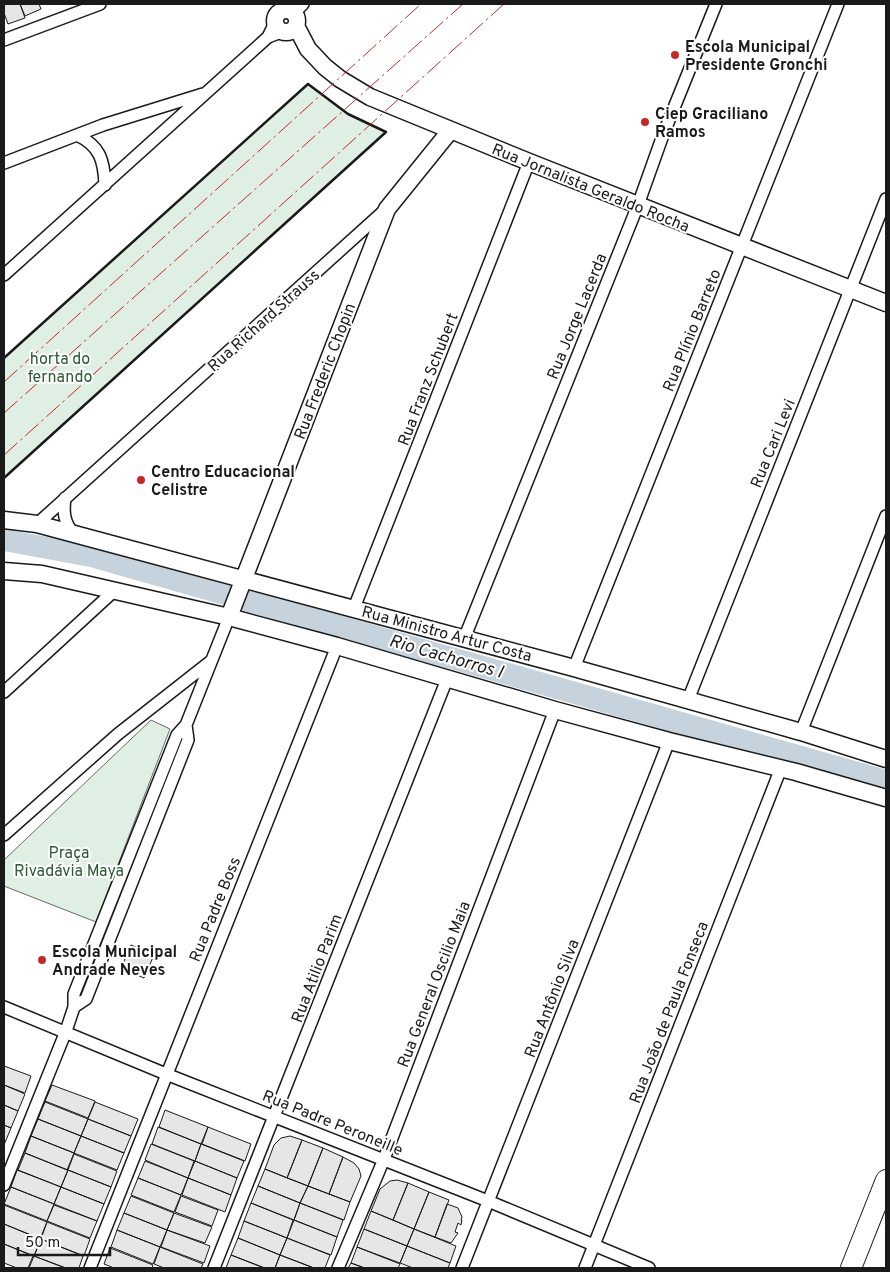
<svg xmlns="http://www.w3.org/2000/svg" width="890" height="1272" font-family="Overpass,sans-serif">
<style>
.green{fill:#e0efe3;stroke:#6a6a6a}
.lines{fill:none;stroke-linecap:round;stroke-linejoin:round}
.river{stroke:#c6d2dc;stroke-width:22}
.building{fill:#e6e6e6;stroke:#1a1a1a}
.street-casing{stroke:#1a1a1a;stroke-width:14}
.secondary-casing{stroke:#1a1a1a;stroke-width:19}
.highway-casing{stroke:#1a1a1a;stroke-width:22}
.street{stroke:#fff;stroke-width:11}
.secondary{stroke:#fff;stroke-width:16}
.highway{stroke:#fff;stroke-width:20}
.wall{stroke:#1a1a1a;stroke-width:2.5}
.power{stroke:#c62828;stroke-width:1;stroke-dasharray:18 4 2.5 4;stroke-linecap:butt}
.poi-dot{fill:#c62828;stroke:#fff;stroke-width:2}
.labels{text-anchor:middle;stroke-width:4;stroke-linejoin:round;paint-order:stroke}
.poi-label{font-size:16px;font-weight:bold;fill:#1a1a1a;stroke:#fff;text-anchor:start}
.street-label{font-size:16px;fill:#1a1a1a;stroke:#fff}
.park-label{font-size:16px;fill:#2b5a34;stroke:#fff}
.water-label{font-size:18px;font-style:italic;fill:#1a1a1a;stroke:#fff}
</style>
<rect width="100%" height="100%" fill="#fff"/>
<path class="green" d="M308 84 348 114 386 132 4 478V358Z
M151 720 170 729 96 922 4 886V860Z"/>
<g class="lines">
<path class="river" d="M4 540 91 556 886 781"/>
</g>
<path class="building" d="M4 4H20L25 18 8 24 4 13Z
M20 4H39L41 9 25 16Z
M131 945 154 955 144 978 121 968Z
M4 1066 31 1076 25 1093 4 1085Z
M4 1085 25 1094 18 1111 4 1105Z
M52 1085 95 1101 88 1118 45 1101Z
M45 1102 88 1119 81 1136 38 1119Z
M95 1102 138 1119 131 1136 88 1119Z
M4 1105 18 1111 11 1128 4 1125Z
M165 1110 208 1127 201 1144 159 1127Z
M38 1119 81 1136 74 1153 31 1136Z
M88 1119 131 1136 124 1153 81 1136Z
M4 1125 11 1128 4 1145Z
M158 1127 201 1144 195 1161 152 1144Z
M208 1127 251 1144 245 1161 202 1144Z
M31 1136 74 1153 67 1170 25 1153Z
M81 1136 124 1153 117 1170 74 1153Z
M290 1136 302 1140 287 1178 265 1169 274 1145 281 1138Z
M302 1140 323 1148 308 1186 287 1178Z
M151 1144 194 1161 188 1178 145 1160Z
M201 1144 244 1161 237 1178 195 1161Z
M323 1148 343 1157 329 1194 308 1186Z
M25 1153 68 1170 61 1187 18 1170Z
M74 1154 117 1171 111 1187 68 1170Z
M343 1157 354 1163 359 1169 361 1176 350 1202 329 1194Z
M145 1161 188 1178 181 1195 138 1178Z
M195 1161 237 1178 231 1195 188 1178Z
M265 1169 308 1186 300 1203 258 1186Z
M17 1170 61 1187 54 1204 11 1187Z
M68 1170 111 1187 104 1204 61 1187Z
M138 1178 181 1195 174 1212 131 1195Z
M188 1178 231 1195 225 1212 182 1195Z
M397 1180 408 1183 393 1220 371 1211 380 1189 390 1181Z
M408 1183 429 1192 414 1229 393 1220Z
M258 1186 300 1203 294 1220 251 1203Z
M308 1186 350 1202 344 1220 300 1203Z
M11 1187 54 1204 47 1221 4 1204Z
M61 1187 104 1204 97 1221 54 1204Z
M429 1192 449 1200 435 1237 414 1229Z
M131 1196 174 1213 167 1230 124 1213Z
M181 1196 218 1210 212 1226 175 1212Z
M251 1203 293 1220 287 1238 244 1221Z
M300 1203 343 1220 337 1237 294 1220Z
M447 1204 458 1208 462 1217 461 1220H462L461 1225 458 1223 455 1232 458 1233 451 1243 435 1237Z
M4 1205 47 1222 40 1239 4 1224Z
M54 1205 97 1221 90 1238 47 1221Z
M371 1211 414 1229 407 1246 364 1229Z
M124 1213 167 1230 160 1247 117 1230Z
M174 1213 212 1227 205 1243 167 1230Z
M294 1220 337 1237 331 1255 287 1238Z
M244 1221 287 1238 280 1255 238 1238Z
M47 1222 90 1239 84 1256 41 1239Z
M4 1224 41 1239 34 1256 4 1244Z
M364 1229 407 1246 400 1263 357 1247Z
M414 1229 456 1246 450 1263 407 1246Z
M117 1230 160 1247 153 1264 111 1247Z
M167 1230 210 1246 204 1263 161 1247Z
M238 1238 280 1255 275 1268H265L231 1255Z
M287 1238 330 1255 325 1268H314L280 1255Z
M41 1239 83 1256 79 1268H66L34 1256Z
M4 1244 33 1256 28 1268H17L4 1263Z
M407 1246 450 1263 448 1268H413L400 1263Z
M160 1247 203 1264 201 1268H164L154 1264Z
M357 1247 400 1264 398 1268H365L351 1263Z
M110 1248 153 1265 152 1268H114L104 1264Z
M231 1255 264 1268H226Z
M280 1255 314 1268H275Z
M34 1256 65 1268H29Z
M351 1263 364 1268H348Z"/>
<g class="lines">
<defs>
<path id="street" d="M294 13 303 4
M268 37 275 23
M4 40 100 4
M77 135C100 146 104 160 105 185
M4 163 103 125 203 94
M4 275 268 37 281 32
M65 498C63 512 64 522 73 533
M37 524 385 210
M354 608 529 162
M464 639 638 205 663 135 716 4
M574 668 838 4
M4 692 114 591
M688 700 886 199
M801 732 886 516
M4 835 118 734 211 661
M4 1007 166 1074 488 1201 649 1268
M74 1007 86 999 188 740 186 725
M4 1185 66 1031 74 1007V994L177 735 186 725 229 617
M90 1268 337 646
M214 1268 447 679
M338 1268 384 1159 555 710
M462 1268 669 741
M585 1268 781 768"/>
<path id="secondary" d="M275 21a11 11 0 1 1 22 0a11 11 0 1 1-22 0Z
M296 26 308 49 325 67 340 79 370 97 529 162 886 303
M4 520 37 524 574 668 801 732 886 759
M4 571 42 574 229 617 337 646 555 710 669 741 796 772 886 798
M229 617 387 209 450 131"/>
<path id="highway" d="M851 1268 886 1180"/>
</defs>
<use href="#street" class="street-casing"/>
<use href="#secondary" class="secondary-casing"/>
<use href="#highway" class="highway-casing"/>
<use href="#street" class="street"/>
<use href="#secondary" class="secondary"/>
<use href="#highway" class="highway"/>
<path class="wall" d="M4 358 308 84 348 114 386 132 4 478"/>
<path class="power" d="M4 382 421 4
M4 413 463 4
M4 455 504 4"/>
</g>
<g class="poi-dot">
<circle cx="675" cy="55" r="5"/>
<circle cx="645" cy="122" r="5"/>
<circle cx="141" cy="480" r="5"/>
<circle cx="42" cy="960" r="5"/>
</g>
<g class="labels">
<g class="poi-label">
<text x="685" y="52">Escola Municipal<tspan x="685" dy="18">Presidente Gronchi</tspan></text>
<text x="655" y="119">Ciep Graciliano<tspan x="655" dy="18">Ramos</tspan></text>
<text x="151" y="477">Centro Educacional<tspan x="151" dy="18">Celistre</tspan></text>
<text x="52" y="957">Escola Municipal<tspan x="52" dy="18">Andrade Neves</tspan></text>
</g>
<g class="street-label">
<text transform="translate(591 187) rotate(22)" y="6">Rua Jornalista Geraldo Rocha</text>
<text transform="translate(576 316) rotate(-68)" y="6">Rua Jorge Lacerda</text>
<text transform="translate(263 320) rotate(-42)" y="6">Rua Richard Strauss</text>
<text transform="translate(691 330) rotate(-68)" y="6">Rua Plínio Barreto</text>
<text transform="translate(324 371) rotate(-69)" y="6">Rua Frederic Chopin</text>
<text transform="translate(427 379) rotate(-69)" y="6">Rua Franz Schubert</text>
<text transform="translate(772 443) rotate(-68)" y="6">Rua Cari Levi</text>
<text transform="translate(447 633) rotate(15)" y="6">Rua Ministro Artur Costa</text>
<text transform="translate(214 909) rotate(-68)" y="6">Rua Padre Boss</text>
<text transform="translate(316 968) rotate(-69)" y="6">Rua Atilio Parim</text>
<text transform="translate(433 984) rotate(-69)" y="6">Rua General Oscilio Maia</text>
<text transform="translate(551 998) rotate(-69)" y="6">Rua Antônio Silva</text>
<text transform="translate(668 1012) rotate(-69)" y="6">Rua João de Paula Fonseca</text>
<text transform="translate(333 1122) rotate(22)" y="6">Rua Padre Peroneille</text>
</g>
<g class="park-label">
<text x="60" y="364">horta do<tspan x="60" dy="18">fernando</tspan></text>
<text x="69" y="858">Praça<tspan x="69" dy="18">Rivadávia Maya</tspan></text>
</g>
<g class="water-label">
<text transform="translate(446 656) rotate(16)" y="6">Rio Cachorros I</text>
</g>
</g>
<rect width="890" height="1272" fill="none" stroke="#1a1a1a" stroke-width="10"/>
<path d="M18 1247v8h92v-8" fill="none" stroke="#1a1a1a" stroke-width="2.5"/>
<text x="25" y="1247" font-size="15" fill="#1a1a1a" stroke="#ffffff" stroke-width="4" paint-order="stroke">50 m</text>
</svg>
